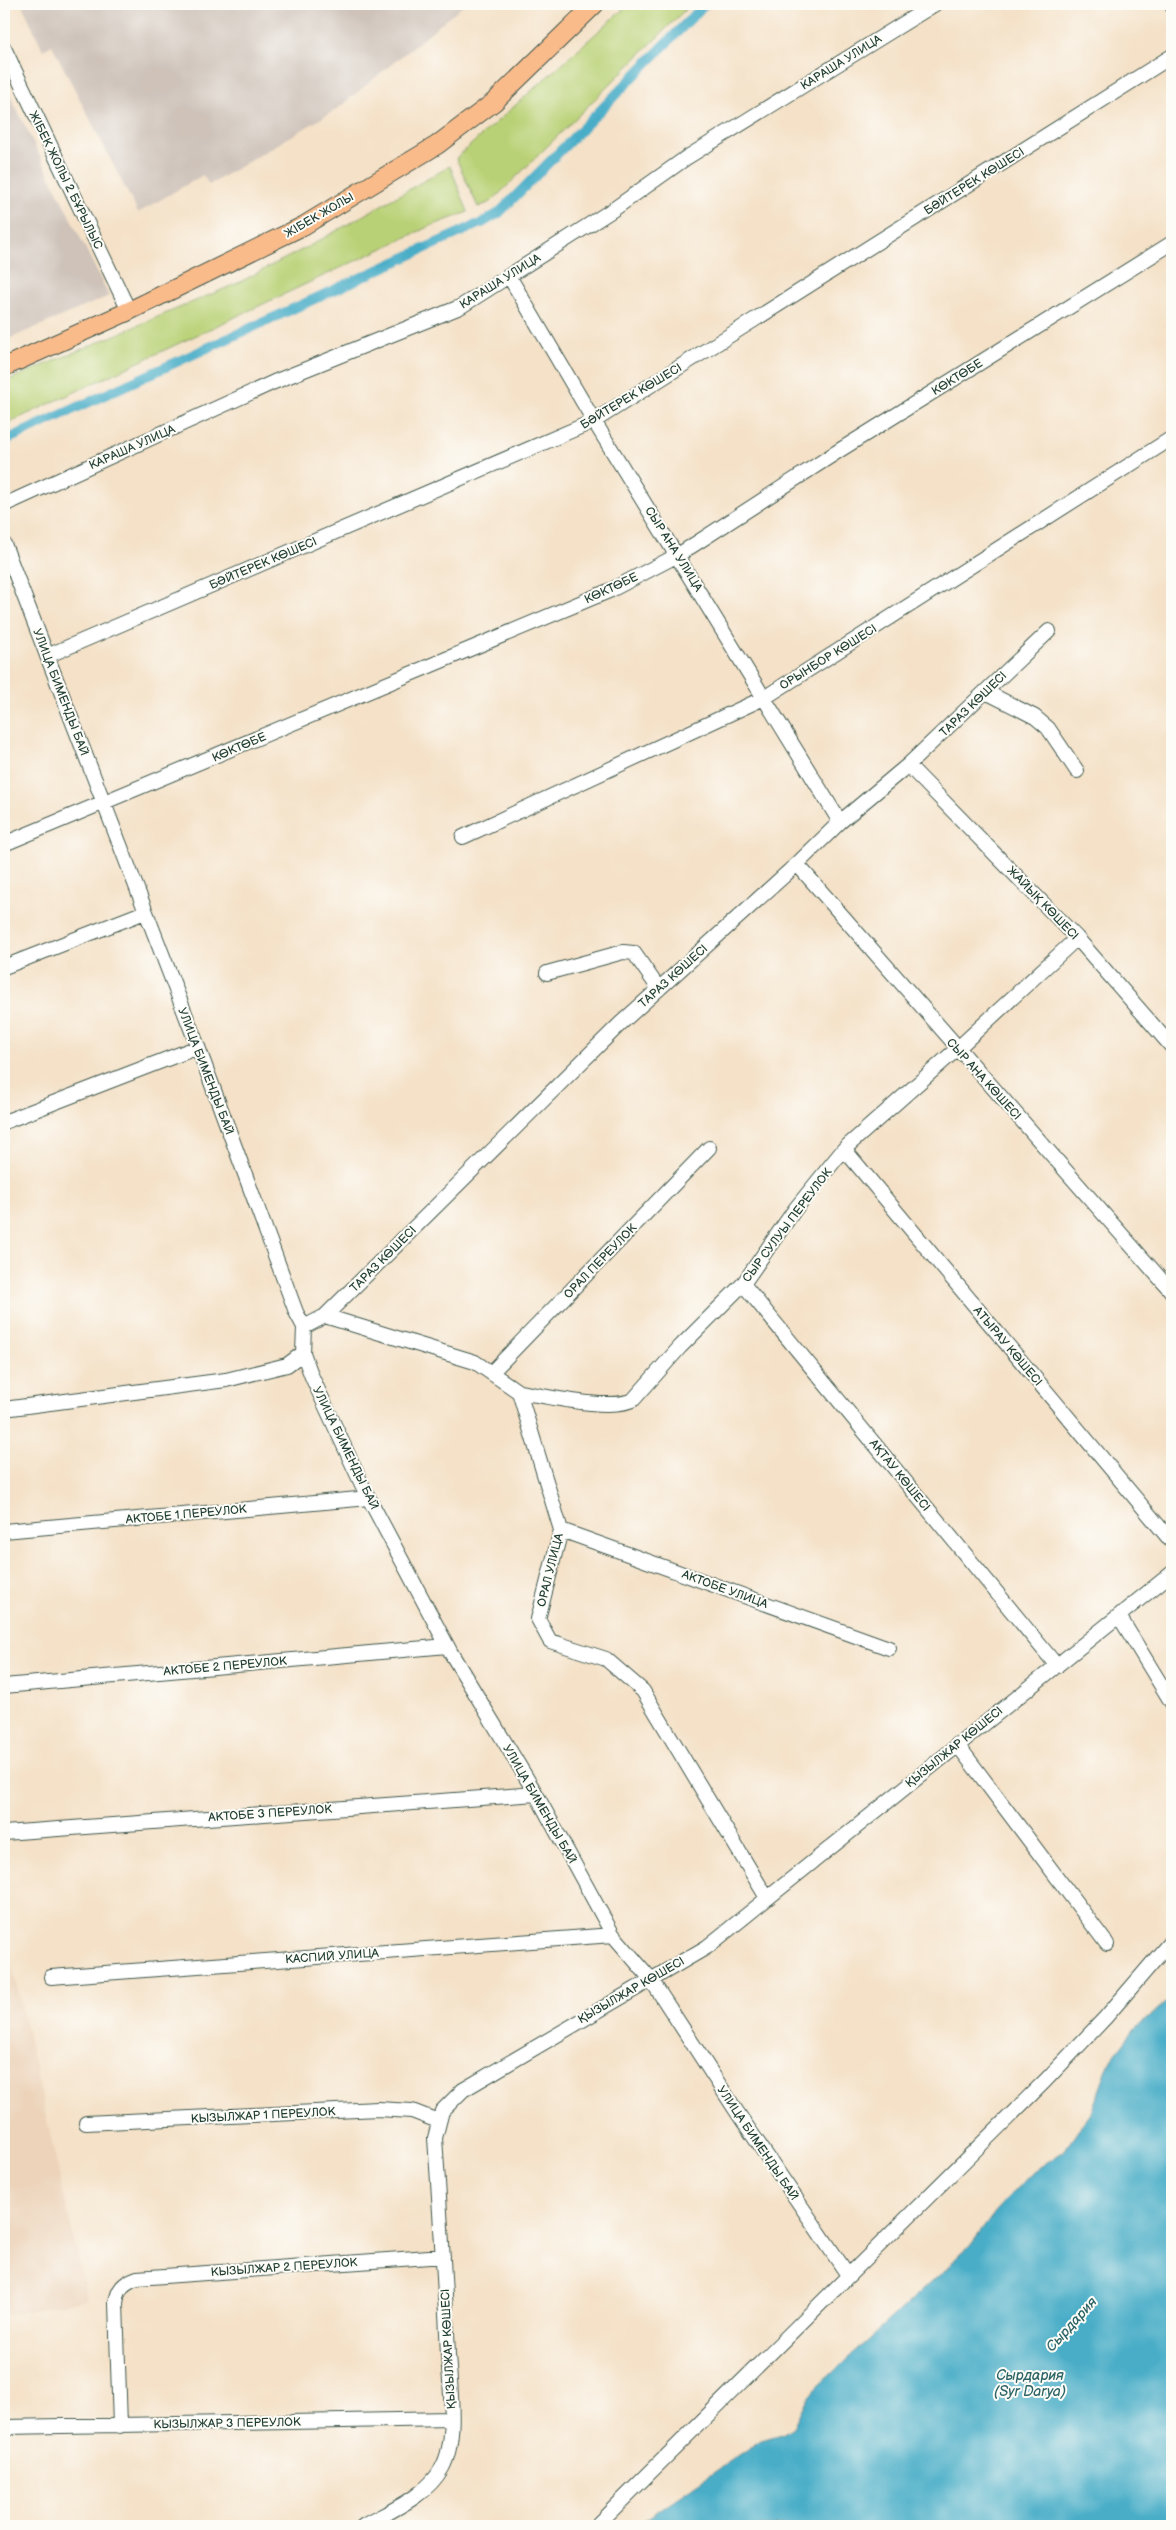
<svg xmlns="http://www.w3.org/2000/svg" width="1176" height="2530" font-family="'Balsamiq Sans',sans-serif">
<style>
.built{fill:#ecd3b9}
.industrial{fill:#cec2b9}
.green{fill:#b9d176;stroke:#6c8755}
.water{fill:#48adc7;stroke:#34757e}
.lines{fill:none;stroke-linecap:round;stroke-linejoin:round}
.canal{stroke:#48adc7;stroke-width:10}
.minor-casing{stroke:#3f564a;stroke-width:16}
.major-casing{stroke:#3f564a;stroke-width:20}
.minor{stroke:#fff;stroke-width:14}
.major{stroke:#fabb8b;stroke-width:18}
.labels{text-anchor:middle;stroke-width:4;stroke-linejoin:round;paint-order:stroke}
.street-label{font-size:12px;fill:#1f3d34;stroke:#fdfcf7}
.water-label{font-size:14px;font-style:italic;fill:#2d6467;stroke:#fdfcf7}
</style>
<rect width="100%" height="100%" fill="#fdfcf7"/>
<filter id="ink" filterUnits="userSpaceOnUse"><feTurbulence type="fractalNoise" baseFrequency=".02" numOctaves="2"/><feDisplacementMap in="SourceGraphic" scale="10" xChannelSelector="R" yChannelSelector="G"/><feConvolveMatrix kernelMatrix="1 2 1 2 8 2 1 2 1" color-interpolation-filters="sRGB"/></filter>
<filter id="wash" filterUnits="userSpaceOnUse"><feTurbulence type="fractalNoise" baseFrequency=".0096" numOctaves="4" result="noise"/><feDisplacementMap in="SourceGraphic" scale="20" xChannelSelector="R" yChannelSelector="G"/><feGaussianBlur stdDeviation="1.12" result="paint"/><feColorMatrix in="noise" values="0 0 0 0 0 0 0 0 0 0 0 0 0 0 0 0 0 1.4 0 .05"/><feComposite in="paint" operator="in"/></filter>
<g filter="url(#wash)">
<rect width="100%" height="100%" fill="#f4e1c7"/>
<path class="built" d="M4 1929 87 2299 4 2316Z"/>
<path class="industrial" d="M22 4H465L337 109 209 185 203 175 138 213 52 45 43 50Z
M4 83 109 296 4 341Z"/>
<path class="green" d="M629 4H691L491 202 478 207 456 158Z
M450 166 468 212 428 227 4 425V382L238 283 315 243Z"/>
<path class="water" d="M1172 1997V2526H636L761 2440 782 2434 793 2427 806 2400 817 2387 970 2246 996 2211 1034 2171 1064 2151 1092 2110 1111 2059 1134 2030Z"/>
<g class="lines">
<path class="canal" d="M482 223 499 213 705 4
M4 441 476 225"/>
</g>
</g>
<g filter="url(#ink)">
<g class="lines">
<defs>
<path id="minor" d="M1171 4 1172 6
M4 48 129 311
M509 276 594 421 840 822
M4 505 274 382 460 307 614 209 686 158 935 4
M4 544 198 1047 296 1312 304 1327 303 1353 312 1377 364 1489 451 1653 536 1794 613 1935 650 1978 737 2112 848 2275
M47 656 594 421 1172 56
M986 692 1035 717 1048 728 1077 771
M908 765 1077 938 1172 1047
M463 837 764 698 1172 438
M4 844 611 590 678 555 840 450 1172 243
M797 864 1172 1292
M4 967 145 912
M547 973 623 952 634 953 659 989
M4 1122 198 1047
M844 1149 1172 1542
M743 1284 1057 1666
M325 1316 475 1362 519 1392 561 1530 538 1619 550 1641 606 1659 643 1691 767 1898
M304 1327 325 1316 620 1024 797 864 840 822 908 765 1049 631
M491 1373 709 1148
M519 1392C545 1396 614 1412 634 1399L680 1347 743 1284 796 1208 844 1149 957 1049 1077 938
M4 1409 226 1380 287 1365 303 1353
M561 1530 889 1648
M4 1531 369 1498
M1119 1616 1172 1703
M4 1686 447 1646
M957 1744 1107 1944
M4 1833 536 1794
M51 1977 613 1935
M86 2123 378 2109 412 2111 438 2121
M120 2426 116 2303C118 2289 123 2283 137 2278L443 2256
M4 2427 451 2419
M363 2526C390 2511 426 2497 442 2468 458 2439 450 2387 448 2355 445 2283 440 2210 435 2138L442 2111 463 2090 707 1947 1172 1573
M596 2526 1045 2081 1105 2018 1172 1940"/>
<path id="major" d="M4 367 129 311 303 226 437 145 494 102 595 4"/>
</defs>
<use href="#minor" class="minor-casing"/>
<use href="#major" class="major-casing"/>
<use href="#minor" class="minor"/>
<use href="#major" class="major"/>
</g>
</g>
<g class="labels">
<g class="street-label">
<text transform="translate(841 62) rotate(-32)" y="4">КАРАША УЛИЦА</text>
<text transform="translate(66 180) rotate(64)" y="4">ЖІБЕК ЖОЛЫ 2 БҰРЫЛЫС</text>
<text transform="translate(974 181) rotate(-32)" y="4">БӘЙТЕРЕК КӨШЕСІ</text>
<text transform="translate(319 215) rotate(-30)" y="4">ЖІБЕК ЖОЛЫ</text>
<text transform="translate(500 281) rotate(-32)" y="4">КАРАША УЛИЦА</text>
<text transform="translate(957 377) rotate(-32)" y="4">КӨКТӨБЕ</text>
<text transform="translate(631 396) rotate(-31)" y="4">БӘЙТЕРЕК КӨШЕСІ</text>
<text transform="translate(132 447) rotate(-24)" y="4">КАРАША УЛИЦА</text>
<text transform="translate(674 549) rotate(58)" y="4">СЫР АНА УЛИЦА</text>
<text transform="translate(263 563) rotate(-23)" y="4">БӘЙТЕРЕК КӨШЕСІ</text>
<text transform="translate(611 588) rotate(-25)" y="4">КӨКТӨБЕ</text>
<text transform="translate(828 657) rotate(-32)" y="4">ОРЫНБОР КӨШЕСІ</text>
<text transform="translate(61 692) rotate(69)" y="4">УЛИЦА БИМЕНДЫ БАЙ</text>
<text transform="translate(973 704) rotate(-44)" y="4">ТАРАЗ КӨШЕСІ</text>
<text transform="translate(239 747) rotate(-23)" y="4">КӨКТӨБЕ</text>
<text transform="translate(1043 903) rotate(46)" y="4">ЖАЙЫҚ КӨШЕСІ</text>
<text transform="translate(673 976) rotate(-42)" y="4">ТАРАЗ КӨШЕСІ</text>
<text transform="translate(206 1071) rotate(69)" y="4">УЛИЦА БИМЕНДЫ БАЙ</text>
<text transform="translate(984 1079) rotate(48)" y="4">СЫР АНА КӨШЕСІ</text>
<text transform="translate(787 1225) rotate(-53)" y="4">СЫР СУЛУЫ ПЕРЕУЛОК</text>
<text transform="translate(383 1259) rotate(-45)" y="4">ТАРАЗ КӨШЕСІ</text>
<text transform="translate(600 1261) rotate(-46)" y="4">ОРАЛ ПЕРЕУЛОК</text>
<text transform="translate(1008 1346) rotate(50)" y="4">АТЫРАУ КӨШЕСІ</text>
<text transform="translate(346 1448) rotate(64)" y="4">УЛИЦА БИМЕНДЫ БАЙ</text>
<text transform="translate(900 1475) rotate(51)" y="4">АҚТАУ КӨШЕСІ</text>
<text transform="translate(186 1514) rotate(-5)" y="4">АКТОБЕ 1 ПЕРЕУЛОК</text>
<text transform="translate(550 1570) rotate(-76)" y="4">ОРАЛ УЛИЦА</text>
<text transform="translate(725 1589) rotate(20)" y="4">АКТОБЕ УЛИЦА</text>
<text transform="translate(225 1666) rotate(-5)" y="4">АКТОБЕ 2 ПЕРЕУЛОК</text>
<text transform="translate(954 1747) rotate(-39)" y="4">ҚЫЗЫЛЖАР КӨШЕСІ</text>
<text transform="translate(540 1804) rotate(60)" y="4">УЛИЦА БИМЕНДЫ БАЙ</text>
<text transform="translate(270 1813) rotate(-4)" y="4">АКТОБЕ 3 ПЕРЕУЛОК</text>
<text transform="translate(332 1956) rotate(-4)" y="4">КАСПИЙ УЛИЦА</text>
<text transform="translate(631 1990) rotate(-30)" y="4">ҚЫЗЫЛЖАР КӨШЕСІ</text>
<text transform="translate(263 2115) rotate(-3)" y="4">КЫЗЫЛЖАР 1 ПЕРЕУЛОК</text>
<text transform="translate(758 2143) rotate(56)" y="4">УЛИЦА БИМЕНДЫ БАЙ</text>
<text transform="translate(284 2267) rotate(-4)" y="4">КЫЗЫЛЖАР 2 ПЕРЕУЛОК</text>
<text transform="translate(448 2349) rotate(-93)" y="4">ҚЫЗЫЛЖАР КӨШЕСІ</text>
<text transform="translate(227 2423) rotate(-1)" y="4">КЫЗЫЛЖАР 3 ПЕРЕУЛОК</text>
</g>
<g class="water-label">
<text transform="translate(1071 2324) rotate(-48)" y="5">Сырдария</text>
<text x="1030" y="2380">Сырдария<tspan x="1030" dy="16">(Syr Darya)</tspan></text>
</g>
</g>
<rect width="1176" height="2530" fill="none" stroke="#fdfcf7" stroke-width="20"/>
</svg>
